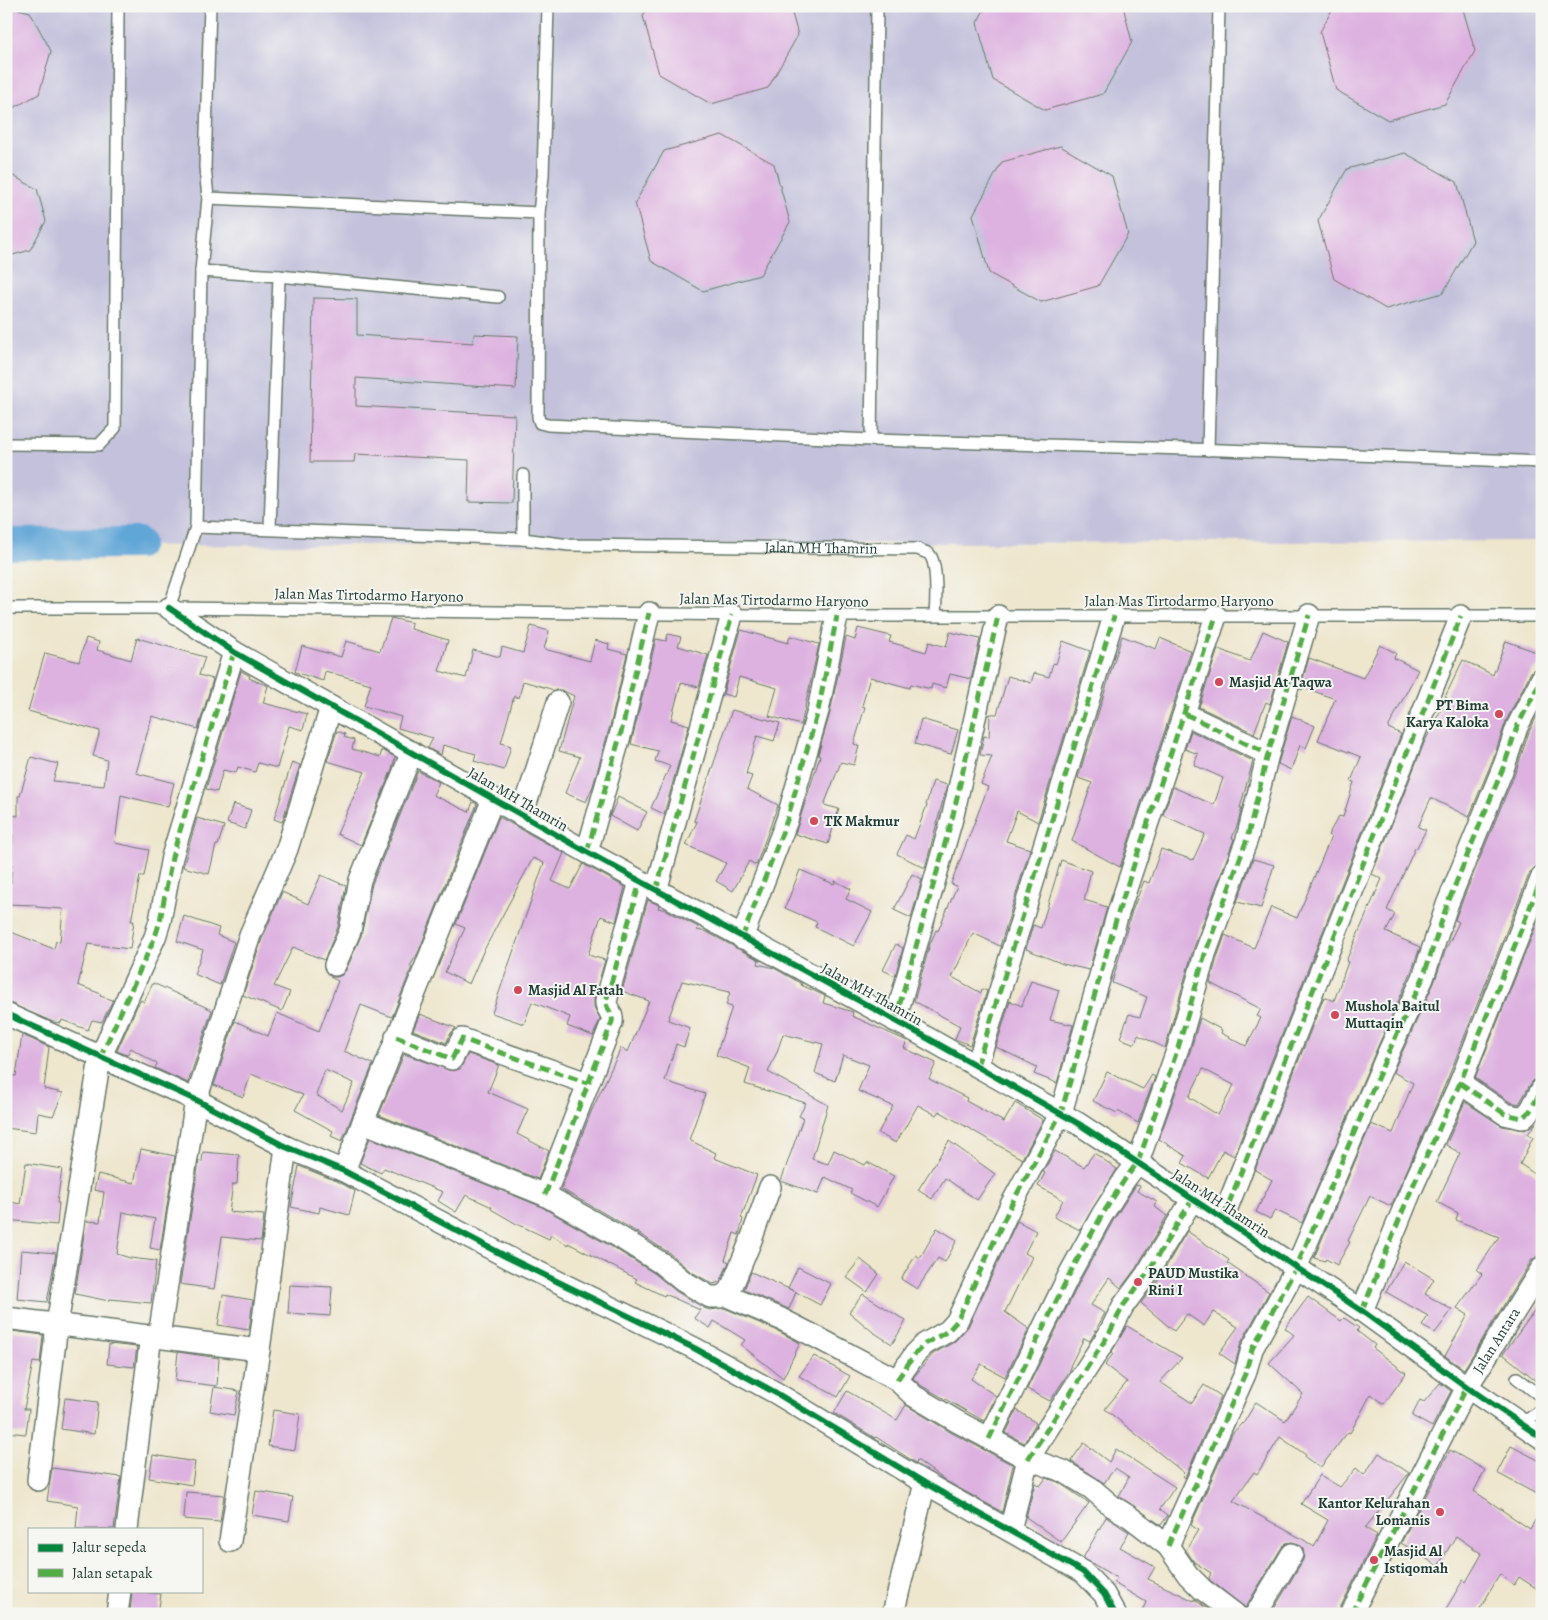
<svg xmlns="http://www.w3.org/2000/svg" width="1548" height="1620" font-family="Alegreya,serif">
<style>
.industrial{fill:#c3c1db}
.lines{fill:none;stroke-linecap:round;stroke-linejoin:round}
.river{stroke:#61a6d7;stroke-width:32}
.building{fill:#ddb2e0;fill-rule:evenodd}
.lane-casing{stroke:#67786a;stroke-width:14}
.street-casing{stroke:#67786a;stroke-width:24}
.lane{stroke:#fff;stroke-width:11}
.street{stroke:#fff;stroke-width:21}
.quiet{stroke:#52ad45;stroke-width:5;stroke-dasharray:10 5;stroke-linecap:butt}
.cycleway-casing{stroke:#f6f6f2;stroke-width:9}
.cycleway{stroke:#00873e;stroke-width:6}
.poi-dot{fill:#d1495b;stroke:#f6f6f2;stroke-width:2}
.labels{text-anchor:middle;stroke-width:4;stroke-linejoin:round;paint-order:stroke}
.street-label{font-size:15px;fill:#1f3d34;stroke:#f6f6f2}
.poi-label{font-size:15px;font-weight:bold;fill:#1f3d34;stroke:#f6f6f2;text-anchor:start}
</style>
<rect width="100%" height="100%" fill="#f6f6f2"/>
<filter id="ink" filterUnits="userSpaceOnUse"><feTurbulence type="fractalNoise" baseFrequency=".02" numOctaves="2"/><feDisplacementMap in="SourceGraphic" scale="10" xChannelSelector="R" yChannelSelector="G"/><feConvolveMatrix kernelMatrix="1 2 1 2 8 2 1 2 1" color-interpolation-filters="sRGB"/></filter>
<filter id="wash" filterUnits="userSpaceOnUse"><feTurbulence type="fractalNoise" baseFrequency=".0096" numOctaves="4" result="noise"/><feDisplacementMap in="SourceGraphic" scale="20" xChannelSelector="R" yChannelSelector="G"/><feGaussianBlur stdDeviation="1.12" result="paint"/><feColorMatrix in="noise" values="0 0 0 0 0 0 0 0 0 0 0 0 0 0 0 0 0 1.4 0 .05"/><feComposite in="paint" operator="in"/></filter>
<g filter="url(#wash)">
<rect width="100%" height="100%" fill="#eee6cd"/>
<path class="industrial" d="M6 6H1542V541L6 546Z"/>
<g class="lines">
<path class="river" d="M6 544 138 543"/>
</g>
<g id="blocks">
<path class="building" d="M6 6 30 12 51 51 39 94 6 112Z
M648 6H790L798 35 768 88 711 104 659 74 643 16Z
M986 6H1123L1132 42 1103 94 1045 110 993 80 977 23Z
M1334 6H1462L1475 51 1445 104 1388 120 1336 90 1320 32Z
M722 135 774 164 790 222 760 275 703 291 651 261 635 203 664 151Z
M1060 146 1112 176 1128 234 1098 286 1041 302 989 273 973 215 1002 162Z
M1405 153 1457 182 1473 241 1443 293 1386 309 1334 279 1318 221 1347 169Z
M6 172 37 189 46 221 30 250 6 257Z
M313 298 357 299V335L473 343 474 334 518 336 516 389 356 378V406L515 415 512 503 468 502 469 460 355 454 354 462H310Z
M391 618 412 623 411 629 448 640 439 671 466 678 473 650 500 657 502 647 523 653 531 626 549 631 544 649 590 661 595 640 609 644 608 649 627 654 610 726 593 786 586 802 565 793 580 757 559 751 574 696 562 690H554L523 681 519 698 514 696 501 743 511 746 504 770 474 761 476 754 443 745 441 755 428 748 433 738 398 728 401 717 364 706 371 684 325 671 323 681 295 672 302 646 341 657 346 641 380 651Z
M858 628 891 636 889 642 926 652 929 642 946 647 950 632 980 639 971 679 950 674 946 688 932 684 931 689 911 684 910 688 870 677 862 706 865 707 854 744 859 746 854 765 841 762 824 805 839 809 828 844 795 834 820 756 818 755 830 713 846 637 855 640Z
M741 630 788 643 790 636 819 644 801 725 769 716 777 688 739 677 734 697 723 694Z
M1263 631 1288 642 1270 704 1266 702 1254 733 1199 707 1218 649 1250 661Z
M668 634 681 637 678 646 708 655 699 687 681 683 671 720 689 725 664 814 651 808 670 766 655 761 658 751 631 744 656 639 666 641Z
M1122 636 1156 649 1160 638 1191 651 1120 867 1072 841 1092 783 1078 778Z
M86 638 99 642 97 650 131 660 137 638 205 657 199 675 213 679 198 729 152 716 136 773 174 783 168 807 121 795 115 843 149 850 144 876H140L131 921H134L130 949 88 944 78 985 101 994 100 996 113 1000 102 1022 92 1020 88 1030 62 1020 61 1023 53 1022 6 1002V930L54 949 56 941 60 942 63 909 36 907V905L6 904V882L11 883 13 835H9L10 815 18 816V796H20L31 757 58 764 53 781 104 786 107 760 93 756 100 731 28 711 45 653 79 662Z
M1063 641 1090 651 1038 822 1017 811 1006 841 1030 849 1000 946 973 933 952 977 981 993 982 989 987 991 970 1045 955 1039 960 1026 914 1001 930 944 936 930 938 931 957 886 951 884 988 787 981 784 992 756 980 755 984 736 989 737 990 714H997L1008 676 1031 683 1034 673 1049 677 1053 663 1056 664Z
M1506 641 1542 654V666L1536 667 1531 672 1506 721 1493 759 1469 817 1431 798 1418 827 1426 830 1416 849 1415 848 1387 910 1395 914 1386 932 1420 947 1411 973 1378 1046 1302 1223 1275 1210 1270 1219 1256 1212 1272 1180 1255 1170 1324 997 1334 1001 1348 962 1346 961 1382 879 1372 874 1424 743 1447 698 1445 697 1463 660 1493 675Z
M1380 645 1396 653 1394 658 1418 670 1388 728 1401 734 1234 1156 1223 1150 1208 1178 1182 1163 1186 1156 1159 1139 1190 1052 1200 1018 1222 1030 1221 1033 1246 1046 1261 1018 1257 1016 1261 1009 1210 983 1217 958 1225 935 1254 948 1271 907 1297 918 1331 837 1328 835 1339 816 1343 817 1354 782 1351 781 1361 757 1318 740 1335 699 1303 687 1302 690 1300 689 1309 658 1363 678ZM1203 1069 1234 1085 1218 1115 1189 1097Z
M241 671 250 676 249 678 268 686 263 703 307 714 303 730 289 726 277 768 258 763 255 772 238 767 236 773 223 770 217 792 206 789Z
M1542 706V865L1535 867 1530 872 1448 1078 1391 1206 1370 1196 1348 1241 1350 1242 1337 1265 1326 1259 1325 1261 1314 1258 1371 1124 1393 1133 1413 1083 1393 1072 1434 983 1446 949 1459 922 1455 920 1459 909 1517 768 1529 732Z
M732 710 780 723 774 741 757 736 746 774 752 776 747 789 778 805 756 865 749 861 733 891 716 881 726 863 686 845 697 822 694 821Z
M1292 716 1315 726 1306 748 1300 745 1291 770 1278 764Z
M921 719 958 730 951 754 915 744Z
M337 731 345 734 344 737 354 740 352 749 380 757 382 750 395 757 392 769 361 845 337 834 365 772 327 761Z
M1191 731 1253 761 1240 808H1242L1237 826 1232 838 1234 839 1193 950 1165 1048 1138 1035 1135 1044 1120 1038 1129 1014 1140 1017 1147 997 1112 983 1132 911 1144 881 1149 883 1161 849 1193 860 1205 834 1163 815 1173 787 1214 805 1223 778 1194 765 1198 754 1185 749Z
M292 762 300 765 282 822 274 819Z
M418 771 439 782 433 795 469 812 473 802 477 804 418 953 410 966 412 967 392 1017 361 1005 344 1051 373 1064 342 1141 331 1136 333 1131 295 1110 303 1095 251 1074 243 1097 214 1085 235 1021 268 1036 277 1013 319 1031 338 981 330 977H337L342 975 346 970 361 936 372 884ZM325 1070 354 1083 342 1110 316 1095Z
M933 781 947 785 925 868 897 854 906 835 914 839 927 805H926Z
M618 797 647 812 637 831 610 816Z
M233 804 251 810 245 829 227 823Z
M499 817 564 853 552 881 570 889 583 864 625 887 616 922 601 916 588 955 605 960 594 998V1007L600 1019 593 1036 567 1026 570 1017 532 1002 524 1024 492 1013 544 863 533 858 483 952 469 984 445 972 465 928 456 924Z
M197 818 224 826 218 845H216L209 874 183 867Z
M1253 859 1274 865 1261 908 1237 902Z
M1061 860 1091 871 1084 900 1107 907 1089 970 1063 964 1026 949 1033 925 1041 928Z
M800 870 834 884 835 881 851 889 846 899 872 912 854 946 815 927 817 922 785 908Z
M912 874 922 879 911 918 894 910Z
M321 875 346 886 338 927 324 960 293 947 274 986 290 992 282 1011 243 995 262 939 282 892 308 904Z
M648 900 659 905 658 908 666 910 698 927 697 930 707 932 759 960 758 964 774 968 802 984 801 985 825 996 823 1003 853 1012 852 1016 907 1041 904 1048 936 1063 929 1079 967 1098 966 1101 1004 1122 1015 1103 1043 1120 1022 1159 939 1111 936 1115 918 1105 896 1143 878 1133 893 1106 858 1091 869 1065 843 1055 835 1081 815 1073 823 1044 783 1034 777 1052 768 1072 828 1105 812 1159 828 1164 834 1150 865 1165 867 1162 894 1176 877 1207 850 1193 852 1190 825 1177 818 1194 781 1181 803 1118 799 1116 806 1103 745 1084 750 1068 716 1055 732 1007 726 1005 730 992 682 981 668 1020 690 1028 684 1047 676 1044 665 1081 705 1094 689 1140 716 1153 714 1158 757 1175 741 1218 743 1219 739 1235 734 1233 725 1260 729 1262 720 1282 713 1284 690 1271 668 1252 625 1225 561 1189 591 1112 621 1048 628 1052 649 1001 622 991Z
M1542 911V1077L1536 1078 1531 1083 1519 1104 1510 1102 1475 1078Z
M184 916 219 928 217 935 234 942 220 985 194 974 203 950 177 941Z
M896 944 903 948 895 976 883 970Z
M1031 981 1059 990 1050 1020 1073 1025 1057 1083 1034 1074 1037 1067 996 1047 1010 1001 1022 1006Z
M153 983 212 1010 188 1083 155 1068 157 1064 131 1048 127 1055 117 1051 137 1006 141 1000 144 1002Z
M420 1014 456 1028 451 1033 446 1043 413 1030Z
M22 1035 49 1047 44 1089 63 1093 53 1116 38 1113 36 1132 6 1128V1075L16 1076Z
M404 1054 453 1071 460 1069 468 1054 499 1065 488 1092 528 1109 517 1134 549 1151 538 1179 379 1115Z
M1107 1072 1143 1089 1152 1075 1155 1077 1138 1123 1118 1111 1117 1113 1093 1101Z
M1465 1102 1502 1126 1525 1130 1536 1123 1528 1134 1533 1137 1520 1164 1542 1179V1256L1536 1257 1531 1261 1464 1369 1445 1356 1468 1315 1457 1308 1482 1274 1477 1270 1499 1237 1456 1220 1458 1213 1437 1202 1460 1153 1446 1145Z
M370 1138 540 1206 612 1247 654 1273 677 1292 704 1308 710 1310 724 1308 776 1330 800 1343 783 1378 741 1345 745 1340 714 1321 710 1328 694 1318 700 1310 665 1294 664 1296 635 1282 637 1279 568 1243V1245L551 1235 549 1239 515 1223 491 1209 492 1207 466 1195 456 1212 438 1201 443 1192 384 1168 381 1173 360 1163Z
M949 1141 995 1174 977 1200 945 1178 932 1199 918 1190Z
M141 1149 175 1156 160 1250 150 1248 155 1219 123 1212 117 1254 130 1258 156 1261 151 1303 110 1299 109 1301 75 1294 86 1221 100 1222 104 1192 94 1190 98 1174 134 1183Z
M1055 1151 1084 1167 1094 1153 1117 1169 1080 1230 1054 1217 1063 1200 1038 1186 1045 1173 1043 1172Z
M203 1152 239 1155 237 1184H233L229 1212 264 1215 261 1241 222 1237 214 1289 180 1284 199 1161 202 1162Z
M26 1163 62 1169 57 1203H59L57 1225 6 1220V1201L20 1204Z
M299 1166 339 1182 355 1191 349 1215 320 1207 319 1213 291 1207Z
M1136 1185 1140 1186 1137 1191 1157 1202 1154 1206 1167 1216 1136 1268 1121 1288 1109 1278 1091 1305 1105 1313 1090 1341 1084 1338 1070 1366 1071 1367 1069 1372 1050 1401 1027 1389 1081 1279 1113 1221Z
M1017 1221 1036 1231 1025 1253 1032 1257 1005 1312 1029 1329 1005 1377 981 1364 971 1379 996 1396 984 1421 922 1386 913 1378 933 1354 954 1342 968 1327Z
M937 1228 957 1240 945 1262 938 1258 917 1289 901 1279 916 1255 920 1258Z
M1187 1231 1229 1260 1227 1263 1269 1292 1241 1343 1235 1364 1219 1353 1238 1327 1213 1312 1204 1326 1187 1314 1174 1331 1141 1303 1157 1282Z
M21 1250 56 1253 47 1302 17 1299Z
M860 1259 879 1274 867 1292 846 1277Z
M1404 1261 1434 1279 1425 1294 1452 1310 1435 1333 1422 1326 1428 1316 1386 1292Z
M798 1267 831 1284 820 1305 796 1292 789 1309 744 1290 751 1272 796 1292 788 1288Z
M290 1285 332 1287 330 1316 288 1313Z
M863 1294 906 1321 892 1344 873 1332 849 1312Z
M223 1295 253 1300 249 1330 218 1325Z
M1308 1297 1341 1321 1344 1318 1359 1328 1357 1331 1375 1345 1373 1348 1406 1373 1384 1404 1371 1394 1350 1433 1348 1432 1320 1468 1305 1457 1306 1455 1280 1437 1257 1474 1254 1472 1233 1501 1304 1540 1314 1547 1328 1520 1301 1504 1320 1475 1340 1487 1356 1468 1364 1475 1379 1453 1409 1473 1365 1528 1377 1535 1340 1608 1339 1614H1271L1303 1560 1304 1555 1303 1548 1299 1544 1292 1542 1286 1543 1282 1547 1245 1608 1210 1580 1209 1578 1211 1573 1194 1562 1186 1550 1198 1530 1191 1525 1232 1434 1242 1423 1243 1424 1256 1402 1285 1421 1303 1394 1269 1363 1294 1335 1285 1328Z
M1542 1301V1385L1503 1354Z
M1127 1326 1182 1358 1160 1382 1192 1403 1204 1385 1221 1396 1185 1478 1182 1475 1184 1473 1105 1409 1127 1382 1105 1365 1113 1354 1111 1353Z
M12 1331 43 1335 40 1363 33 1362 24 1409H29L26 1434 6 1432V1361L9 1362Z
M109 1344 137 1347 134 1367 107 1364Z
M178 1352 219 1358 217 1386 175 1381Z
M814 1356 850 1376 838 1397 799 1376Z
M1440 1383 1451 1391 1432 1427 1412 1416 1420 1400 1424 1402Z
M214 1387 239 1391 234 1415 210 1411Z
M847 1391 897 1420 906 1405 952 1433 1013 1465 1002 1512 946 1481 917 1460 916 1463 876 1437 875 1438 834 1413Z
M65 1398 98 1402 94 1434 61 1429Z
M273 1410 300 1414 295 1450 268 1446Z
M1017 1410 1036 1423 1024 1443 1006 1433Z
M1084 1443 1109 1462 1116 1449 1175 1487 1160 1509 1168 1515 1161 1525 1119 1496 1129 1477 1115 1468 1104 1483 1071 1461Z
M1511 1446 1542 1462V1497L1497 1473Z
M1450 1450 1485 1470 1474 1491 1530 1529 1542 1508V1592L1519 1577 1514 1585 1500 1574 1477 1614H1443L1463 1580 1466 1582 1482 1554 1456 1536 1438 1566 1401 1543Z
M153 1455 195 1462 192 1485 149 1478Z
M52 1468 121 1477 114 1529H76L78 1506 47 1501Z
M1046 1478 1058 1482 1089 1503 1061 1542 1026 1517 1035 1483 1040 1486Z
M256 1491 293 1497 289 1521 252 1515Z
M186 1492 224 1495 220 1522 184 1519Z
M1106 1517 1129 1532 1120 1547 1155 1567 1148 1579 1194 1601V1599L1214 1614H1141L1146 1602 1114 1583 1117 1578 1083 1558Z
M132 1591 161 1594 158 1614H130Z"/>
</g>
</g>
<g filter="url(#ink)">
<use href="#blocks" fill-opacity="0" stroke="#67786a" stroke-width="1"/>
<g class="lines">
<defs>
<g id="lane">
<path d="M208 198 205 167 210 6"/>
<path d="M539 213 543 176 548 6"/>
<path d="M201 271 208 198 539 213 538 417 540 423 548 425 871 440 1222 450 1542 462"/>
<path d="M871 440 877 6"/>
<path d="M6 444 99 445 115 428 118 6"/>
<path d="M1208 450 1219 6"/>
<path d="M523 475V539"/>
<path d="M196 527 201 271 279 276"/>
<path d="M270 528 279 276 498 297"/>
<path d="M6 608H169L837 616H1542"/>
<path id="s1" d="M169 608 196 527 523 539 569 545 918 549C921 551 927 552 929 554 938 562 936 603 935 615"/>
<path d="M1517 1378 1542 1397"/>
<path d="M1522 1423 1542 1410"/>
</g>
<g id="street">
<path d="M169 608 234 652 587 852 922 1035 1079 1124 1362 1311 1467 1387 1542 1438"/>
<path d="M1185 714 1268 754"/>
<path d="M522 816 558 702"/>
<path d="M587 852 622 729 649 613"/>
<path d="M656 891 732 615"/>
<path d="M742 938 787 820 818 711 837 616"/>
<path d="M335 965 350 931 360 880 412 752"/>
<path d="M6 1014 196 1100 286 1147 344 1171 507 1257 694 1348 776 1393 925 1483 1083 1572 1104 1594 1115 1614"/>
<path d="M895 1021 953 815 998 616"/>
<path d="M396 1037 452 1059 462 1039 587 1083"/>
<path d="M977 1066 1114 616"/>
<path d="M1460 1083 1505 1114 1522 1118 1530 1111 1542 1089"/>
<path d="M363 1122 545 1195 618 1236 661 1263 683 1281 710 1297H720L730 1291 751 1240 770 1187"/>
<path d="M344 1171 363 1122 493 799"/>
<path d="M545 1195 612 1022C614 1012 605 1009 606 1001L640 882"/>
<path d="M1223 1218 1461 616"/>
<path d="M725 1295 781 1319 818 1338 897 1380 914 1396 958 1422 1028 1459 1063 1471 1091 1488 1112 1506 1130 1517 1168 1546 1188 1575 1202 1589 1235 1614"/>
<path d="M1362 1311 1412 1188 1460 1083 1542 877"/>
<path d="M6 1318 259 1350 286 1147"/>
<path d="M159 1336 196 1100 250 935 287 849 331 707"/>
<path d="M897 1380 915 1354 925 1344 948 1331 957 1321 1011 1205 1061 1113 1118 913 1216 616"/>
<path d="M989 1439 1070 1273 1102 1215 1125 1179 1138 1162 1178 1048 1205 954 1247 839 1268 754 1309 615"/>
<path d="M38 1480 57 1325 100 1058 155 937 160 921 172 857 234 652"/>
<path d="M127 1529 151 1335"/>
<path d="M1010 1530 1028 1459 1109 1334 1123 1306 1146 1275 1192 1200"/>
<path d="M230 1541 259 1350"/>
<path d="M1168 1546 1245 1374 1252 1349 1296 1268 1389 1051 1423 978 1447 905 1505 763 1517 727 1542 678"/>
<path d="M117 1614 120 1591"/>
<path d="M893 1614 925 1483"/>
<path d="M1256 1614 1292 1554"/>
<path id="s2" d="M1351 1614 1467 1387 1542 1268"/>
</g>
</defs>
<use href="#lane" class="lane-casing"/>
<use href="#street" class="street-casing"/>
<use href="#lane" class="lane"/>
<use href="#street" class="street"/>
<path class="quiet" d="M1185 714 1268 754
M587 852 622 729 649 613
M656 891 732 615
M742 938 787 820 818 711 837 616
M895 1021 953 815 998 616
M396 1037 452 1059 462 1039 587 1083
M100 1058 155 937 160 921 172 857 234 652
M977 1066 1114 616
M1460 1083 1505 1114 1522 1118 1530 1111 1542 1089
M545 1195 612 1022C614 1012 605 1009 606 1001L640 882
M1223 1218 1461 616
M1362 1311 1412 1188 1460 1083 1542 877
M897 1380 915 1354 925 1344 948 1331 957 1321 1011 1205 1061 1113 1118 913 1216 616
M989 1439 1070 1273 1102 1215 1125 1179 1138 1162 1178 1048 1205 954 1247 839 1268 754 1309 615
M1028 1459 1109 1334 1123 1306 1146 1275 1192 1200
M1168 1546 1245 1374 1252 1349 1296 1268 1389 1051 1423 978 1447 905 1505 763 1517 727 1542 678
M1351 1614 1467 1387"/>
<defs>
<path id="cycleway" d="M169 608 234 652 587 852 922 1035 1079 1124 1362 1311 1467 1387 1542 1438
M6 1014 196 1100 286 1147 344 1171 507 1257 694 1348 776 1393 925 1483 1083 1572 1104 1594 1115 1614"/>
</defs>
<use href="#cycleway" class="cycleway-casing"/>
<use href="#cycleway" class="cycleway"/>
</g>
</g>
<g class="poi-dot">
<circle cx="1219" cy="682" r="5"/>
<circle cx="1499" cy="714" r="5"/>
<circle cx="814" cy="821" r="5"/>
<circle cx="518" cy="990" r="5"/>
<circle cx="1335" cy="1015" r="5"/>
<circle cx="1138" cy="1282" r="5"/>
<circle cx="1440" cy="1512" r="5"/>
<circle cx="1374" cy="1560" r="5"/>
</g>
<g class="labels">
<g class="street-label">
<text dy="5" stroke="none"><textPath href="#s1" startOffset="711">Jalan MH Thamrin</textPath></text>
<text transform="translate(369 595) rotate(1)" y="5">Jalan Mas Tirtodarmo Haryono</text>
<text transform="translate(774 600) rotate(1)" y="5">Jalan Mas Tirtodarmo Haryono</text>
<text x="1179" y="606">Jalan Mas Tirtodarmo Haryono</text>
<text transform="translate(518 799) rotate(30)" y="5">Jalan MH Thamrin</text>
<text transform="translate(872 994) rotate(29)" y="5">Jalan MH Thamrin</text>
<text transform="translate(1221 1203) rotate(33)" y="5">Jalan MH Thamrin</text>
<text dy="5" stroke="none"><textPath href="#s2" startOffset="310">Jalan Antara</textPath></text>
</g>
<g class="poi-label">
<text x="1229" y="687">Masjid At Taqwa</text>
<text x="1489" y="710" text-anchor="end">PT Bima<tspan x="1489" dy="17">Karya Kaloka</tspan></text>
<text x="824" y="826">TK Makmur</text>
<text x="528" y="995">Masjid Al Fatah</text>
<text x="1345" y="1011">Mushola Baitul<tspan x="1345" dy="17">Muttaqin</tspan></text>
<text x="1148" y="1278">PAUD Mustika<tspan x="1148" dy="17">Rini I</tspan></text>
<text x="1430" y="1508" text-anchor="end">Kantor Kelurahan<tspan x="1430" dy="17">Lomanis</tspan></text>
<text x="1384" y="1556">Masjid Al<tspan x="1384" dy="17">Istiqomah</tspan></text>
</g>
</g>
<rect width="1548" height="1620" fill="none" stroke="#f6f6f2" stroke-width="25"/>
<rect x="28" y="1528" width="175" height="65" fill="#f6f6f2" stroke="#a0aca6"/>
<rect x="38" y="1544" width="25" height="8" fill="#00873e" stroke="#a0aca6"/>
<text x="72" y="1552" font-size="15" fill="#1f3d34">Jalur sepeda</text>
<rect x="38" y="1569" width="25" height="8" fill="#52ad45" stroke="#a0aca6"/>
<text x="72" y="1578" font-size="15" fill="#1f3d34">Jalan setapak</text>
</svg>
